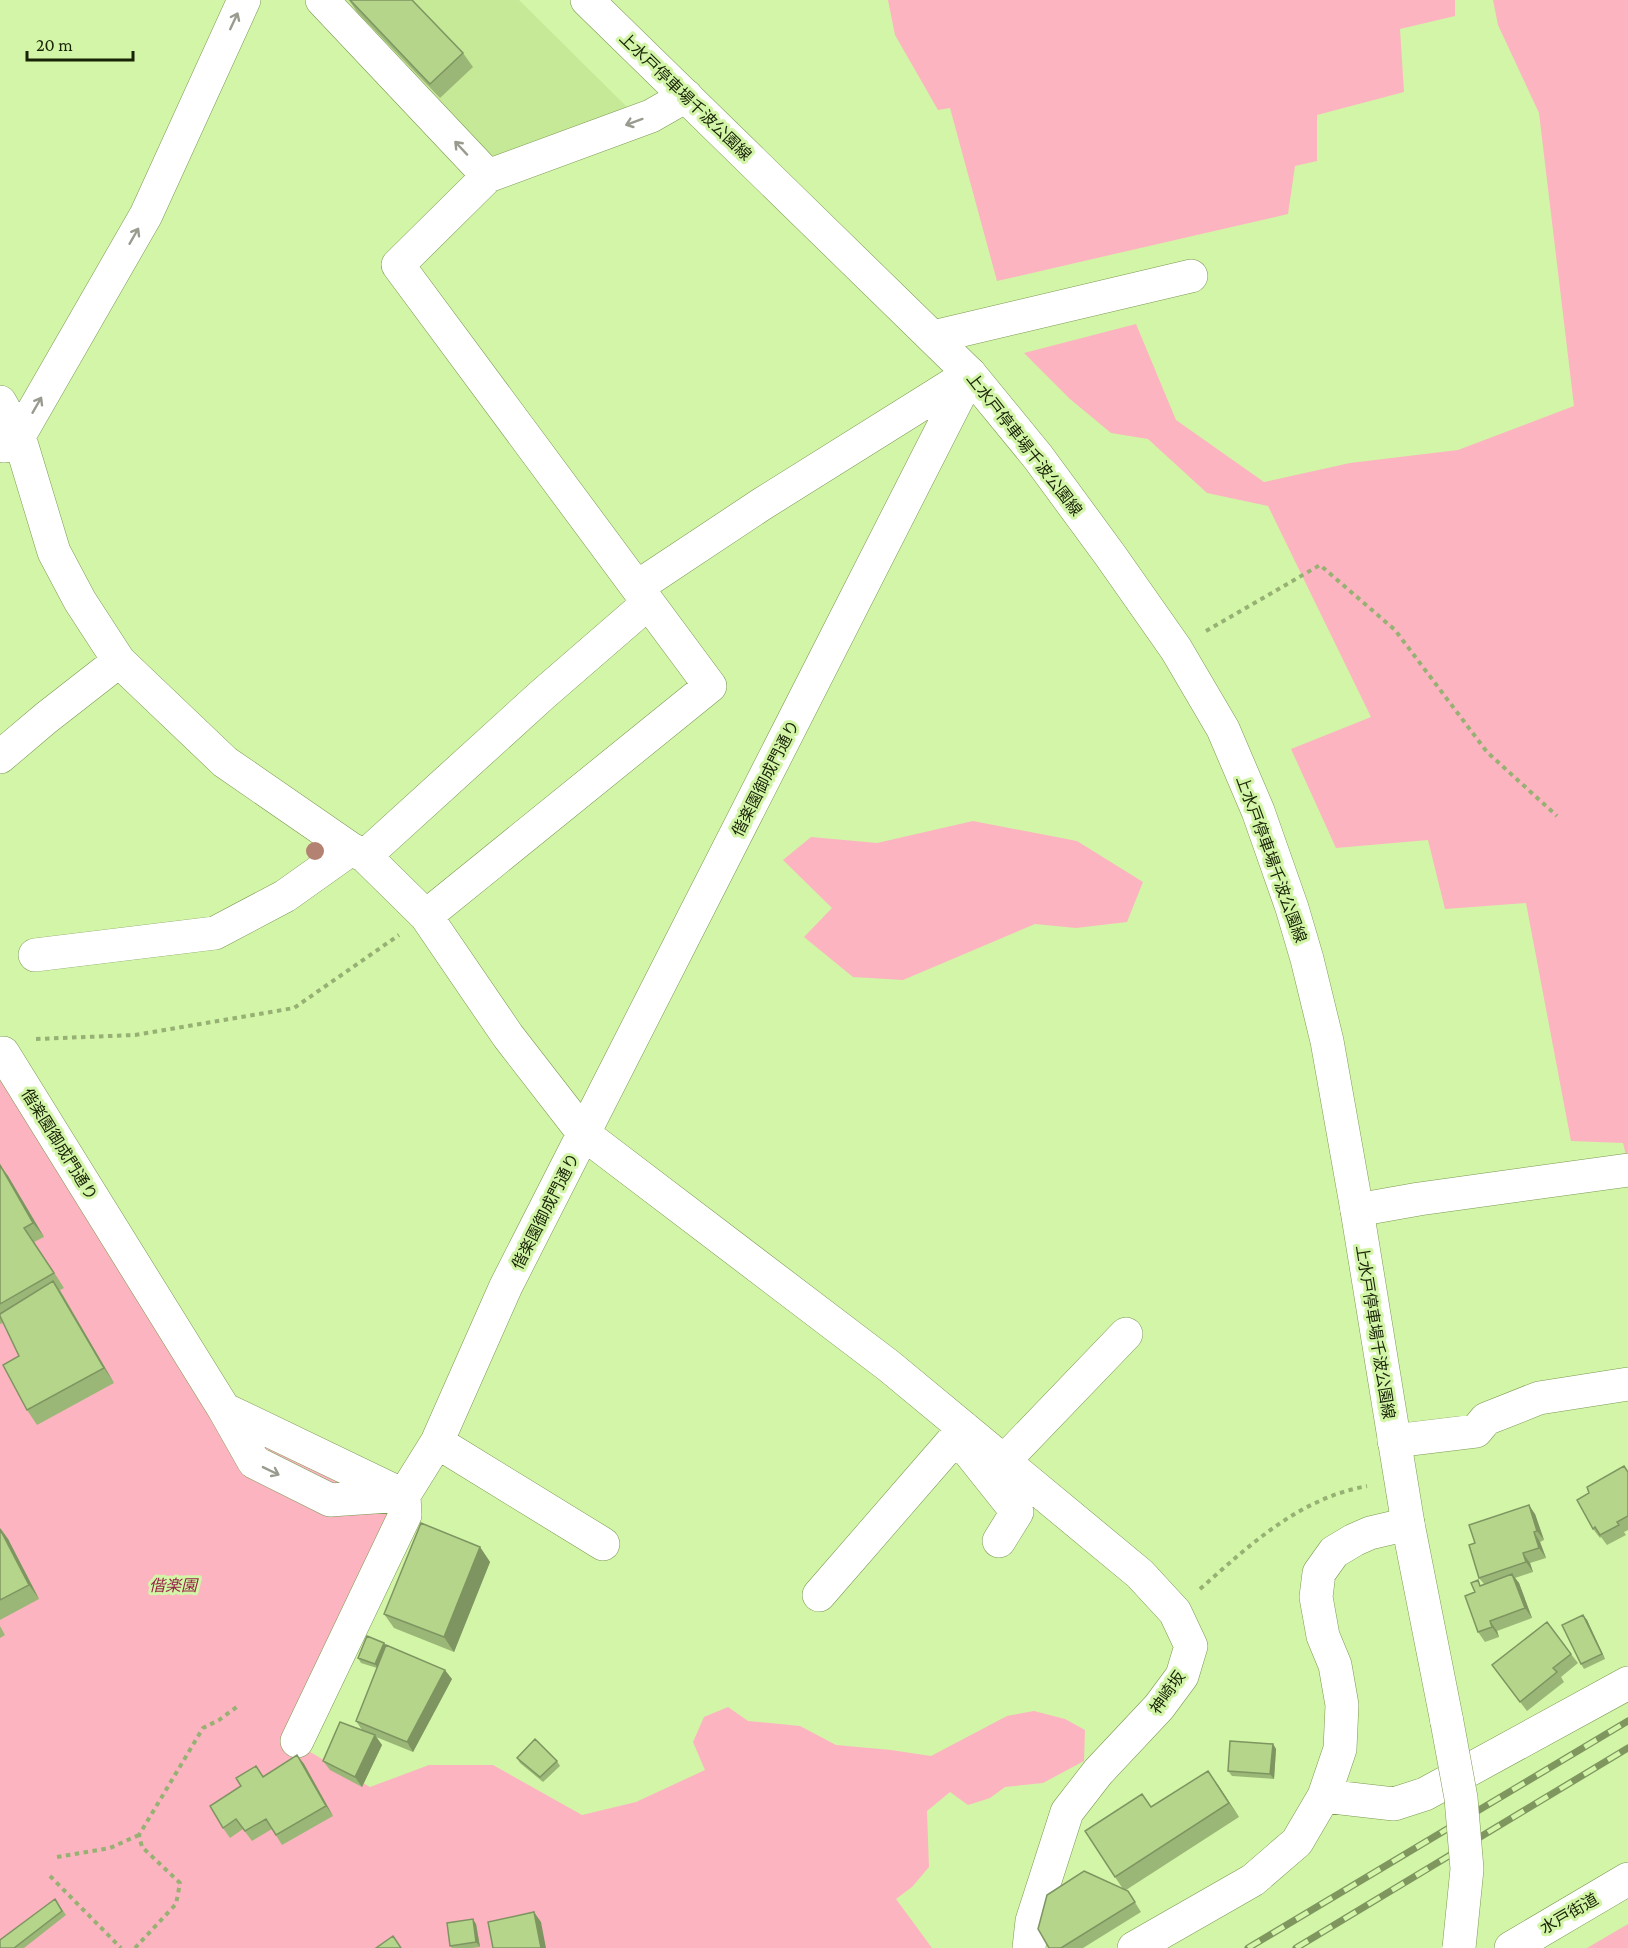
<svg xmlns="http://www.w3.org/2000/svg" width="1628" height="1948" font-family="'Crimson Pro','Noto Sans JP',serif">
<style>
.built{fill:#c5e996}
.green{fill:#fcb4c0}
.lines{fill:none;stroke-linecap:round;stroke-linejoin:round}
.minor-casing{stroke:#7b9951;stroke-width:34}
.major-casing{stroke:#7b9951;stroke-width:34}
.path{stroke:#96b173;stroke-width:4;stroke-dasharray:4.5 4.5;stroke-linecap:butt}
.minor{stroke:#fff;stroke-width:33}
.major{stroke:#fff;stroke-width:33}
.rail-casing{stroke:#7f975f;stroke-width:7}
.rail{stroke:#d3f5a8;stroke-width:4.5;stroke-dasharray:14;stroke-linecap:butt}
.major-bridge-casing{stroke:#7b9951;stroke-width:34;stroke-linecap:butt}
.major-bridge{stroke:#fff;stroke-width:33}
.tree{fill:#b38273}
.wall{fill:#9bb777}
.shaded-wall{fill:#7e9561}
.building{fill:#b4d58a;stroke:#7e9561;stroke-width:1.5}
.oneway{stroke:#989c8f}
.labels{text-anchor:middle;stroke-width:6;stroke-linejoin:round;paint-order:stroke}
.street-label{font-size:16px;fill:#192406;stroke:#d3f5a8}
.park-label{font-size:16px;font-style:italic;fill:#982347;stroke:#d3f5a8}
</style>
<rect width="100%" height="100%" fill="#d3f5a8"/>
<path class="built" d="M343 0H519L632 112 490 161Z"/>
<path class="green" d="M888 0H1455V16L1400 29 1404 92 1317 115V161L1295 166 1288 214 997 281 950 108 938 110 895 35Z
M1493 0H1628V1164L1623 1143 1571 1141 1526 903 1445 909 1428 840 1336 848 1291 749 1371 717 1268 506 1207 493 1148 439 1111 433 1070 399 1024 353 1136 324 1176 420 1264 482 1350 463 1458 450 1574 406 1539 113 1498 25Z
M973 821 1077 841 1143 882 1127 922 1076 928 1035 924 903 980 853 977 804 937 832 908 783 860 811 837 877 843Z
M0 1073 220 1414 399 1499 293 1742 370 1787 429 1765H493L582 1815 636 1802 705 1770 693 1742 704 1717 728 1707 748 1721 800 1726 836 1745 891 1750 931 1756 1007 1716 1034 1711 1065 1719 1085 1730 1084 1761 1043 1783 1005 1787 990 1798 968 1805 950 1792 927 1811 929 1867 912 1887 896 1899 932 1948H0Z
M1628 1924V1948H1587Z"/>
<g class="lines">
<defs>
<path id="minor" d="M322 0 488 176 651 116 686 96
M933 337 1191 276
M0 402 19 436 54 552 80 601 119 661 225 762 351 849 365 856 426 916 508 1036 584 1134 889 1366 1140 1574 1175 1612 1191 1646 1182 1676 1159 1707 1098 1772 1067 1812 1032 1921 1029 1948
M4 446 19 436 146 215 244 0
M637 587 762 504 968 375
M0 757 46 718 119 661
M365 856 542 695 647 604
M426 916 710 686 398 265 488 176
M35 955 215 933 285 896 351 849
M0 1053H3L224 1409 254 1462 330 1500 404 1495
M1357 1210 1419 1199 1628 1170
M224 1409 401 1494
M1394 1441 1476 1431 1486 1419 1539 1398 1628 1384
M437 1442 603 1544
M966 1448 1017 1512 999 1541
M1004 1461 1126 1334
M404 1495 437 1442 506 1286 970 374
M819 1595 964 1428
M297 1741 405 1515 404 1495
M1324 1796 1394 1804 1425 1794 1628 1683
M1134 1948 1253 1880 1297 1842 1324 1796 1340 1749 1342 1705 1335 1665 1323 1636 1316 1597 1319 1573 1334 1552 1354 1540 1370 1533 1408 1524"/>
<path id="major" d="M587 0 970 374 1038 457 1110 555 1176 649 1223 729 1258 811 1292 908 1307 959 1327 1041 1357 1210 1408 1524 1447 1722
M1511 1948 1628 1879"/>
</defs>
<use href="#minor" class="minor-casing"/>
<use href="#major" class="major-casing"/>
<path class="path" d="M1206 631 1320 565 1395 630 1487 752 1557 816
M36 1039 135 1035 294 1008 399 935
M1200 1589C1251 1544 1298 1499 1367 1486
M57 1857 110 1848 139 1835
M50 1876 121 1948
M135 1948 176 1904 180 1883 142 1847 139 1835 203 1728 219 1720 238 1706"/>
<use href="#minor" class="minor"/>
<use href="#major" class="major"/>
<defs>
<path id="rail" d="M1248 1948 1628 1721
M1296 1948 1628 1748"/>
</defs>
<use href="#rail" class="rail-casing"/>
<use href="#rail" class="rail"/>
<defs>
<path id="major-bridge" d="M1447 1722 1461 1798 1467 1869 1459 1948"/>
</defs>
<use href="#major-bridge" class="major-bridge-casing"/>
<use href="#major-bridge" class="major-bridge"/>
</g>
<circle class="tree" cx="315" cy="851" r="9"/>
<path class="wall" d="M349 0H412L463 53 473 67 440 98 357 12Z
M0 1165 8 1176 44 1237 34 1242 64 1288 60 1290 114 1383 37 1425 27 1410 19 1356 3 1323 0 1324Z
M1628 1471V1530L1624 1532 1626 1535 1607 1545 1601 1537 1600 1538 1593 1529Z
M1535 1514 1544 1540 1540 1542 1546 1558 1530 1563 1533 1572 1515 1578 1519 1583 1532 1618 1497 1631 1499 1637 1485 1642 1478 1632 1475 1592 1482 1585 1484 1584 1479 1578Z
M0 1528 8 1539 39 1599 0 1620Z
M480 1547 490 1562 454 1652 394 1628 384 1614Z
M1583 1615 1587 1620 1605 1659 1584 1669 1581 1664Z
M0 1626 5 1635 0 1638Z
M384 1643 386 1645 452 1679 413 1752 376 1737 382 1745 362 1787 330 1770 323 1761 362 1730 356 1721 377 1668 361 1663 358 1658Z
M1571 1654 1578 1663 1561 1677 1564 1682 1527 1711 1492 1665Z
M1273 1744 1276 1749 1274 1779 1232 1776 1228 1771Z
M297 1755 304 1764 333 1816 282 1845 272 1829 252 1841 243 1829 230 1838 223 1828 263 1776Z
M517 1758 557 1761 560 1766 543 1782 520 1763Z
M1218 1785 1239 1817 1126 1890 1128 1891 1141 1912 1083 1948H1049L1123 1889 1115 1877 1151 1807Z
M55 1899 66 1915 24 1948H0Z
M476 1924 480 1947 472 1948H452L450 1946Z"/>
<path class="shaded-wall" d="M0 1165 8 1176 44 1237 33 1223Z
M24 1228 34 1242 64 1288Z
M53 1281 63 1296 114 1383 104 1368Z
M1529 1505 1535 1514 1544 1540 1537 1531Z
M0 1528 8 1539 39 1599 29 1585Z
M1534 1532 1540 1542 1546 1558 1539 1548Z
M480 1547 490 1562 454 1652 444 1637Z
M1523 1553 1530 1563 1533 1572 1526 1562Z
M1512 1574 1519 1583 1532 1618 1525 1608Z
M1583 1615 1587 1620 1605 1659 1602 1654Z
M1490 1621 1497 1631 1499 1637 1492 1627Z
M384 1643 388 1648 378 1669 375 1664Z
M445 1670 452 1679 413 1752 407 1742Z
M375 1735 382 1745 362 1787 355 1777Z
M1273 1744 1276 1749 1274 1779 1270 1774Z
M297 1755 304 1764 333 1816 326 1806Z
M1208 1771 1218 1785 1239 1817 1229 1803Z
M534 1912 541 1922 546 1948H541Z
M473 1919 476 1924 480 1947 476 1942Z"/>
<path class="building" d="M350 0H412L463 53 430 84Z
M0 1165 33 1223 24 1228 54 1273 0 1304Z
M53 1281 104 1368 27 1410 3 1365 19 1356 0 1316V1314Z
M1624 1466 1628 1472V1516L1617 1522 1619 1525 1600 1535 1595 1527 1593 1529 1577 1500 1589 1493 1587 1487Z
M1529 1505 1537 1531 1534 1532 1539 1548 1523 1553 1526 1562 1479 1578 1469 1545 1475 1543 1469 1525Z
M421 1523 480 1547 444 1637 384 1614Z
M0 1529 29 1585 0 1600Z
M1512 1574 1525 1608 1490 1621 1492 1627 1478 1632 1465 1596 1475 1592 1471 1583 1478 1580 1480 1586Z
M1583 1615 1602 1654 1581 1664 1562 1625Z
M1547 1622 1571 1654 1553 1668 1557 1672 1520 1702 1492 1665Z
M367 1636 384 1643 375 1664 358 1658Z
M386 1645 445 1670 407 1742 356 1721Z
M340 1722 375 1735 355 1777 323 1761Z
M535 1739 557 1761 540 1777 517 1758Z
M1230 1741 1273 1744 1270 1774 1228 1771Z
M297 1755 326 1806 276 1835 266 1819 245 1831 236 1819 223 1828 210 1806 241 1786 236 1778 256 1766 263 1777Z
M1208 1771 1229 1803 1115 1877 1085 1831 1142 1794 1151 1807Z
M1084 1871 1128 1891 1135 1902 1061 1948H1049L1038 1929 1047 1895Z
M55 1899 62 1911 14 1948H0V1940Z
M534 1912 541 1948H493L488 1922Z
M473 1919 476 1942 450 1946 447 1923Z
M393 1936 401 1948H376Z"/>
<defs><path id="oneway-shaft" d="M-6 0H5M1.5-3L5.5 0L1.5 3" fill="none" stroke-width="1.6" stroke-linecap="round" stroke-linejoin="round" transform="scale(1.5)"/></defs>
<g class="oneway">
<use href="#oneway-shaft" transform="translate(234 21) rotate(-65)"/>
<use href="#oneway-shaft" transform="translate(634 122) rotate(160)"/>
<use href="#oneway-shaft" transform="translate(461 148) rotate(-133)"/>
<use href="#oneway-shaft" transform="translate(134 236) rotate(-60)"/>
<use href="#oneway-shaft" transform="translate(37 405) rotate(-60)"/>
<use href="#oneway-shaft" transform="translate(271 1471) rotate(26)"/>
</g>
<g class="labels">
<g class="street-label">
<text transform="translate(686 96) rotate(44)" y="6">上水戸停車場千波公園線</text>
<text transform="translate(1025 444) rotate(52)" y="6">上水戸停車場千波公園線</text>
<text transform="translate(765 778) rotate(-63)" y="6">偕楽園御成門通り</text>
<text transform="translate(1272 859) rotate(70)" y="6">上水戸停車場千波公園線</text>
<text transform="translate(60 1144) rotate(58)" y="6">偕楽園御成門通り</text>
<text transform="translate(545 1211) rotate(-63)" y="6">偕楽園御成門通り</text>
<text transform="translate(1376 1332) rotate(81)" y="6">上水戸停車場千波公園線</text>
<text transform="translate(1167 1692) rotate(-55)" y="6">神崎坂</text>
<text transform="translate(1569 1913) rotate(-30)" y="6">水戸街道</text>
</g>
<g class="park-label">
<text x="173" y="1591">偕楽園</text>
</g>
</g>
<path d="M27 51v9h106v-9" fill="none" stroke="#192406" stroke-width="3"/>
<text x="36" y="51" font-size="18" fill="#192406" stroke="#d3f5a8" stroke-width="4.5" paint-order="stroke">20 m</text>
</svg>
